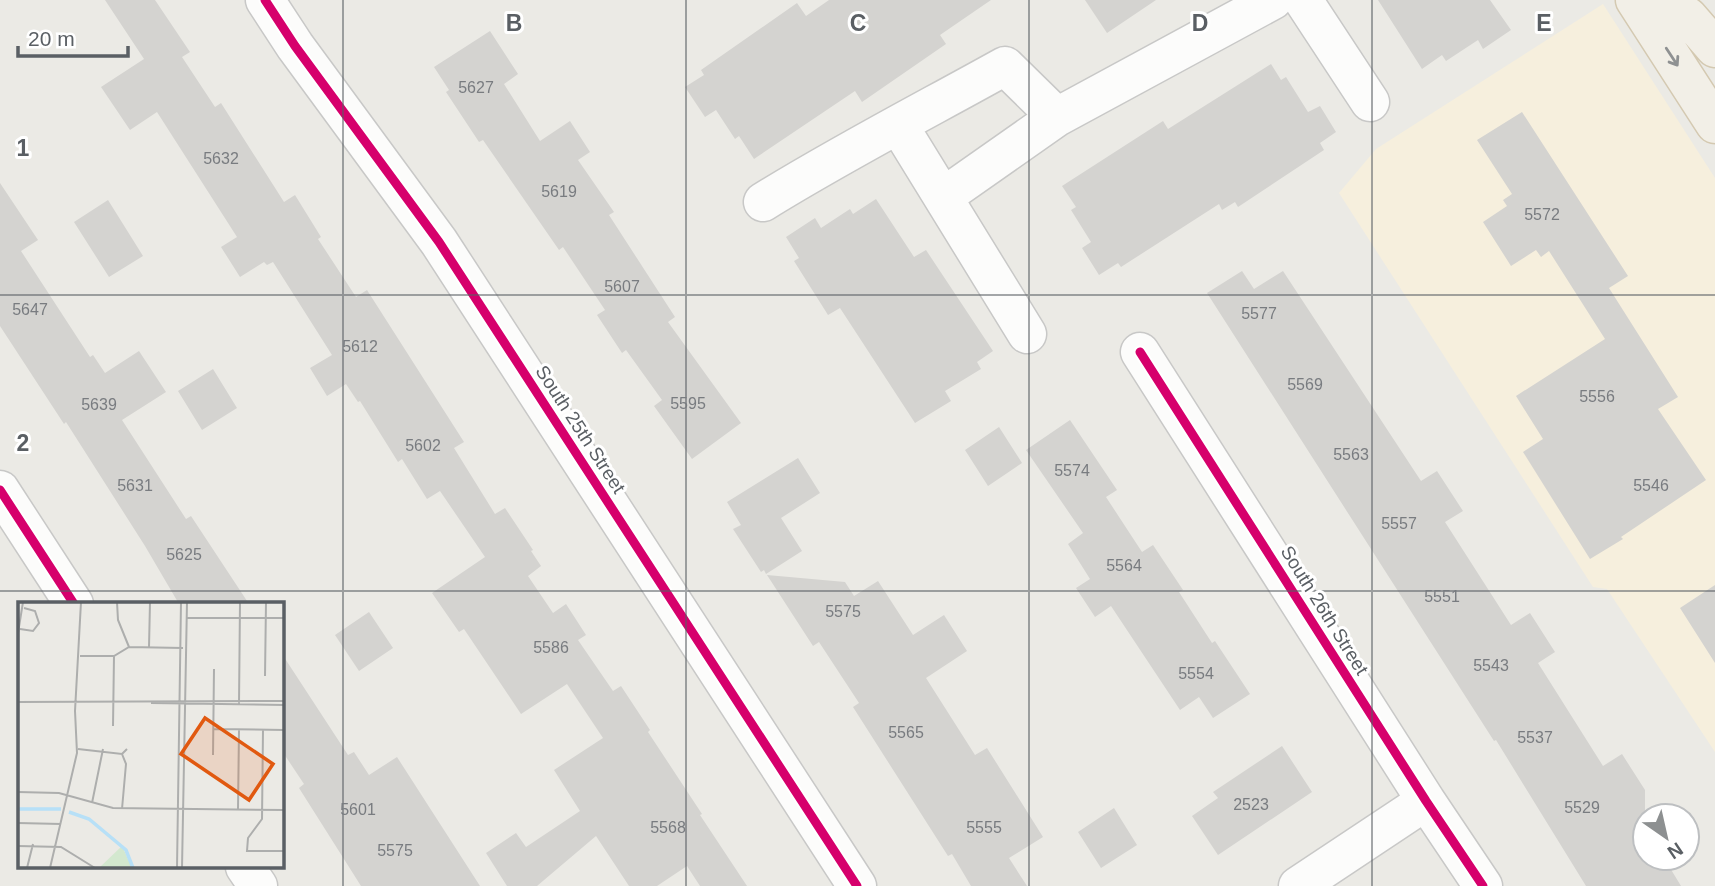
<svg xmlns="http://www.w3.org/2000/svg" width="1715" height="886" font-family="Helvetica,sans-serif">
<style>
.commercial{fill:#f6efdd}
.building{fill:#d4d3d0}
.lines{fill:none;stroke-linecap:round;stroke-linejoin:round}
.minor-casing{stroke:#c8c8c7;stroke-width:41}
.major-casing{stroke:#d4c9b1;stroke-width:41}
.minor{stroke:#fcfcfb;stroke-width:38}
.major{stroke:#f2efe7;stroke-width:38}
.cycleway-casing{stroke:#fff;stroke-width:13}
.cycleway{stroke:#d6006c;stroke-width:9}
.oneway{stroke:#8f9192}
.grid{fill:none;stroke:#5a5f64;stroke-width:2;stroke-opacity:0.55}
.labels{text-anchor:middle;stroke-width:6;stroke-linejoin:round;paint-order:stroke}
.number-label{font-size:16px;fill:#797c80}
.street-label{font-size:19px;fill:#5a5f64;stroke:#fff}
.inset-river{fill:none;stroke:#b7e0f7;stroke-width:3.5}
.inset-road{fill:none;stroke:#adaead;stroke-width:2}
.view{fill:#e15910;fill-opacity:0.15;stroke:#e15910;stroke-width:3.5}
.inset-edge{fill:none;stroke:#5a5f64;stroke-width:3.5}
.grid-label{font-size:23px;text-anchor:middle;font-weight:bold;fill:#5a5f64;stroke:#fff;stroke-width:6;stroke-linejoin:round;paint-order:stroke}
</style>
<rect width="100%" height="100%" fill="#ebeae5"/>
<path class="commercial" d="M1603 4 1715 178V752L1607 589 1593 587 1339 193 1376 149Z"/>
<path class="building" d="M105 0H155L190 52 182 57 215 107 221 103 284 202 295 195 321 237 318 239 356 297 367 290 464 442 454 448 495 514 505 508 533 550 531 551 541 566 528 576 553 613 566 604 586 635 578 640 613 691 621 686 650 730 648 732 702 814 700 815 747 886H700L687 866 657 886H629L596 836 537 886H507L486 853 516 833 526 847 580 811 554 770 603 738 567 684 521 714 464 629 459 632 432 593 485 557 440 491 427 499 402 459 398 462 360 401 358 402 346 384 327 396 310 368 332 355 273 262 267 265 264 262 240 277 221 247 237 237 157 112 130 130 101 87 144 59Z
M829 0H991L940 35 946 44 862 102 855 91 754 159 739 136 735 139 716 110 705 117 685 87 704 75 701 70 797 3 806 16Z
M1085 0H1156L1107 33Z
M1378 0H1490L1511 30 1483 49 1478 40 1446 61 1442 55 1422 69Z
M490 31 518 74 504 84 540 141 570 121 590 152 578 160 614 212 609 215 675 317 668 322 741 423 692 459 654 406 662 400 626 350 622 353 597 315 605 310 563 247 559 250 483 140 479 142 446 92 449 90 434 67Z
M1271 64 1281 80 1286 77 1308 112 1320 106 1336 132 1320 143 1324 150 1238 207 1235 202 1222 210 1219 204 1121 267 1118 263 1099 275 1082 248 1091 242 1071 210 1076 207 1062 186 1163 121 1168 129Z
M1522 112 1628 276 1609 288 1678 397 1658 409 1706 480 1621 537 1623 539 1590 559 1523 452 1543 439 1516 396 1605 339 1549 251 1541 257 1536 250 1511 266 1483 222 1507 206 1503 200 1512 194 1477 140Z
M0 183 38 240 21 251 90 357 93 355 105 373 139 351 166 392 122 420 186 519 191 516 249 604H179L145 546 66 422 64 424 0 326Z
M876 199 914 257 926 250 993 351 977 362 981 369 945 391 951 401 915 423 840 308 828 315 794 261 799 258 786 237 815 218 821 228 850 209 853 214Z
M108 200 143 256 109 277 74 222Z
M1242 271 1254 289 1283 271 1421 481 1437 471 1463 511 1445 522 1511 625 1530 613 1555 652 1538 663 1603 766 1622 754 1645 790V858H1664L1681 886H1586L1496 740 1494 741 1207 293Z
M213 369 237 408 202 430 178 391Z
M1070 420 1117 490 1106 497 1142 552 1153 545 1183 590 1179 592 1212 643 1215 641 1250 694 1213 718 1199 697 1180 710 1111 606 1095 617 1076 588 1090 579 1068 544 1083 533 1026 450Z
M999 427 1022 463 988 486 965 450Z
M798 458 820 493 781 518 802 551 766 574 764 570 761 572 733 529 741 525 727 502Z
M767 575 845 582 854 596 878 581 913 635 944 615 967 651 926 678 975 755 987 748 1043 837 1009 858 1027 886H971L952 854 948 856 853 707 859 703 819 642 813 646Z
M1715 585V663L1680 608Z
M369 612 393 648 359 671 335 635Z
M282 654 348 755 354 752 369 775 397 757 480 886H361L299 788 304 784 282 751Z
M1282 746 1312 792 1218 855 1192 816 1218 798 1213 792Z
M1114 808 1137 845 1101 868 1078 832Z"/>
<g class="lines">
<defs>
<path id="minor" d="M265 0 295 46 439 242 857 886
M1303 0 1370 102
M899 126 1027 334
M943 197 1057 117 1273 0
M763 202C842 153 924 111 1005 66L1057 117
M1140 352 1426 801 1483 886
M0 490 74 604
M245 867 258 886
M1298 886 1426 801"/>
<path id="major" d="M1635 0 1715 124
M1664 0 1688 17 1715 48"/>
</defs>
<use href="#minor" class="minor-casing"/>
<use href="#major" class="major-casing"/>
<use href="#minor" class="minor"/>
<use href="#major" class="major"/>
<defs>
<path id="cycleway" d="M265 0 295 46 439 242 857 886
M1140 352 1426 801 1483 886
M0 490 74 604"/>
</defs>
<use href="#cycleway" class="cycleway-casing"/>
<use href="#cycleway" class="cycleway"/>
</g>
<defs><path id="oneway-shaft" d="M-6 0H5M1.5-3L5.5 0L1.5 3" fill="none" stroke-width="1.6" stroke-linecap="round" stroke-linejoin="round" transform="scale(1.75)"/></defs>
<use class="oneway" href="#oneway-shaft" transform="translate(1672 57) rotate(57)"/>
<path class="grid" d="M343 0V886M686 0V886M1029 0V886M1372 0V886M0 295H1715M0 591H1715"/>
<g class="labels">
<g class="number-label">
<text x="476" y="93">5627</text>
<text x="221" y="164">5632</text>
<text x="559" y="197">5619</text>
<text x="1542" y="220">5572</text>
<text x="622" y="292">5607</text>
<text x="30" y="315">5647</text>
<text x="1259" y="319">5577</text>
<text x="360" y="352">5612</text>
<text x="1305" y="390">5569</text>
<text x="1597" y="402">5556</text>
<text x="688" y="409">5595</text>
<text x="99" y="410">5639</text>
<text x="423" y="451">5602</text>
<text x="1351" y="460">5563</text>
<text x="1072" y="476">5574</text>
<text x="135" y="491">5631</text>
<text x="1651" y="491">5546</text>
<text x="1399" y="529">5557</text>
<text x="184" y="560">5625</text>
<text x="1124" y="571">5564</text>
<text x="1442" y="602">5551</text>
<text x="843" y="617">5575</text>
<text x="551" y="653">5586</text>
<text x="1491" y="671">5543</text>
<text x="1196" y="679">5554</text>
<text x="906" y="738">5565</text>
<text x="1535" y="743">5537</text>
<text x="1251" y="810">2523</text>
<text x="1582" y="813">5529</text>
<text x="358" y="815">5601</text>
<text x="668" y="833">5568</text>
<text x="984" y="833">5555</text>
<text x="395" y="856">5575</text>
</g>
<g class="street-label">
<text transform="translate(581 429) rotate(57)" y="7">South 25th Street</text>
<text transform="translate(1325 610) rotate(58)" y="7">South 26th Street</text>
</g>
</g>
<g transform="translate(18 602)">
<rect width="266" height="266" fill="#ebeae5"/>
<path d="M104 244 114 266H81Z" fill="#d3e8cf"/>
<path class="inset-river" d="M0 207H43M51 210 71 217 108 248 115 266"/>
<path class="inset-road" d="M99 0 100 18 111 45M168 16H266M2 27 15 29 21 21 17 9 6 6M0 31 5 0M131 45 132 0M62 54H96L111 45 165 46M247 74 248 0M0 100 266 99M133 101 266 103M221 102 222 0M95 124 96 54M196 127 266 128M245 128 244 217 230 236 229 249H266M60 147 104 152 109 147M104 152 108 162 104 207M195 153 196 67M0 190 41 191 95 206 266 208M74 201 85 147M220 208 221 128M0 221 43 222M0 244 43 245 77 266M9 266 15 242M32 266 59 151 57 109 63 0M159 266 163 0M164 266 169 0"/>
<path class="view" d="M187 116 255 162 231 198 163 152Z"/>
<rect width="266" height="266" class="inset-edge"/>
</g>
<g class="grid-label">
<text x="514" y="31">B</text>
<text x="858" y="31">C</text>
<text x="1200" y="31">D</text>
<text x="1544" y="31">E</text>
<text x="23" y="156">1</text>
<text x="23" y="451">2</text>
</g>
<g transform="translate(1666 837) rotate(146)"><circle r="33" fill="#ffffff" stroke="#bdbfc1" stroke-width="2"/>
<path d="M0-5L12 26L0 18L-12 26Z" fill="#8d9091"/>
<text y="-10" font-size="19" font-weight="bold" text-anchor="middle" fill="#5a5f64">N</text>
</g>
<path d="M18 46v10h110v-10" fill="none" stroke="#5a5f64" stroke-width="3.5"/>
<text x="28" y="46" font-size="21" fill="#5a5f64" stroke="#ffffff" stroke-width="5" paint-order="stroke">20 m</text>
</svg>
